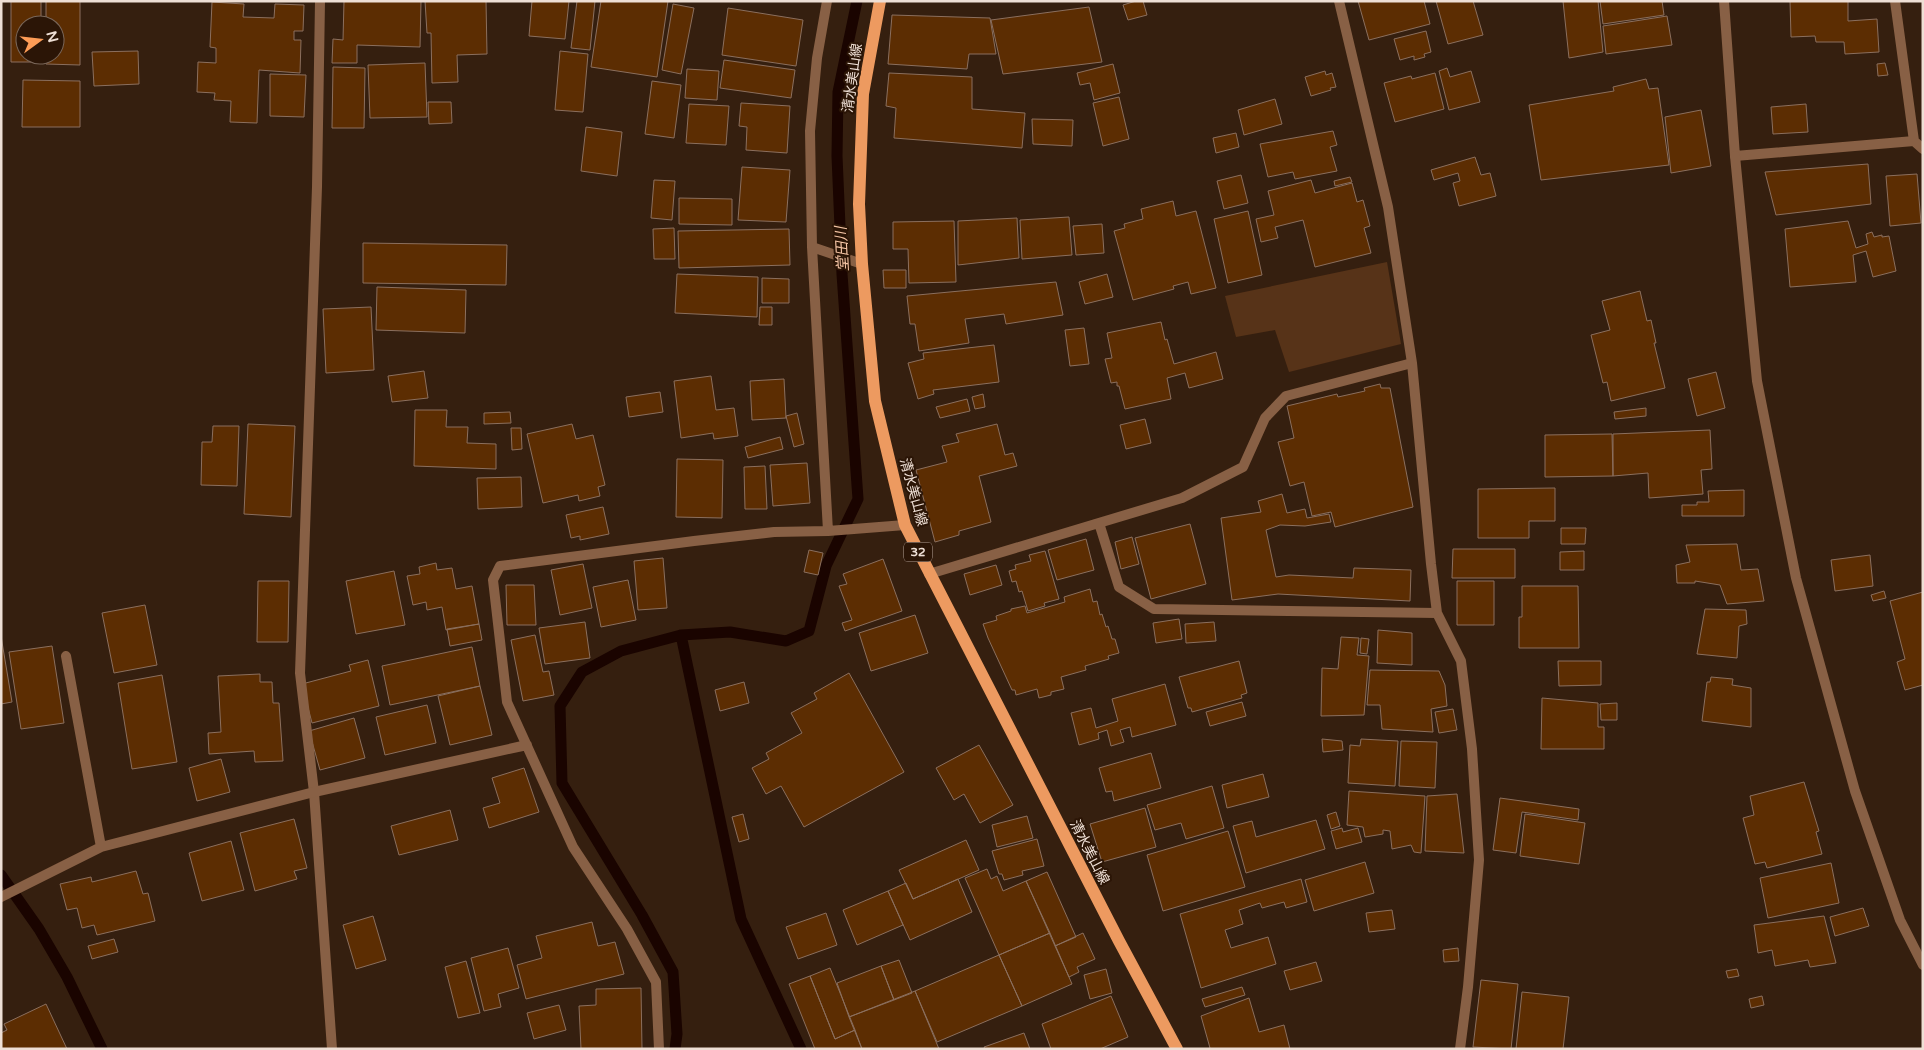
<svg xmlns="http://www.w3.org/2000/svg" width="1924" height="1050" font-family="'Varela Round','Noto Sans JP',sans-serif">
<style>
.green{fill:#573318}
.lines{fill:none;stroke-linecap:round;stroke-linejoin:round}
.stream{stroke:#1a0400;stroke-width:11}
.building{fill:#5c2d02;stroke:#8b6f5e}
.service{stroke:#886045;stroke-width:10}
.minor{stroke:#886045;stroke-width:10}
.tertiary{stroke:#886045;stroke-width:10}
.primary{stroke:#ed9a60;stroke-width:12}
.labels{text-anchor:middle;stroke-width:4;stroke-linejoin:round;paint-order:stroke}
.shield{fill:#2b1506;stroke:#b4a297;stroke-width:1}
.shield-label{font-size:12px;font-weight:bold;fill:#eedfd5}
.street-label{font-size:14px;fill:#eedfd5;stroke:#2b1506}
.water-label{font-size:15px;font-style:italic;fill:#f6c6a6;stroke:#2b1506}
</style>
<rect width="100%" height="100%" fill="#351f0f"/>
<path class="green" d="M1387 262 1401 344 1289 372 1275 330 1236 337 1225 296Z"/>
<g class="lines">
<path class="stream" d="M681 635 741 919 801 1049
M1 875 39 929 67 977 102 1049
M675 1049 677 1034 673 972 642 915 562 783 560 706 582 672 621 651 681 635 730 632 786 641 809 631 826 566 858 499 842 274 837 156 838 92 857 1"/>
</g>
<path class="building" d="M11 1H41V25H25V55H41V62H11Z
M46 1H80V65L46 64V55H55V25H46Z
M344 1H421L420 47 357 45V63H332L333 39 343 40Z
M425 1H486L487 54 457 55 458 82 432 83 431 33H427Z
M532 1H569L565 39 529 36Z
M577 1H595L590 50 571 48Z
M601 1H668L657 77 591 67Z
M1136 1H1143L1147 15 1128 20 1123 5Z
M1358 1H1424L1430 24 1369 40Z
M1436 1H1473L1483 35 1448 44Z
M1563 1H1598L1603 52 1569 58Z
M1600 1H1662L1664 15 1603 24Z
M1790 1H1848V21L1877 19 1879 52 1845 54 1844 42H1816L1815 36 1791 37Z
M212 2 244 4 243 17 274 18 275 4 304 5 303 31H294V40H301L300 73 259 70 257 123 230 122 231 101 214 100 215 93 197 92 198 62 216 63V48L210 47Z
M673 4 694 8 681 74 662 70Z
M1089 7 1102 62 1003 74 991 20Z
M728 8 803 20 796 66 722 55Z
M892 15 990 18 996 54H969L967 69 888 64Z
M1667 16 1672 45 1606 54 1603 26Z
M1426 31 1431 52 1424 54 1425 57 1414 60V56L1400 60 1394 39Z
M138 51 139 84 94 86 92 52Z
M560 51 588 54 583 112 555 110Z
M724 60 795 70 791 98 720 88Z
M425 63 427 117 370 118 368 65Z
M1885 63 1888 75 1878 76 1877 64Z
M1113 64 1120 93 1094 100 1090 83 1080 85 1077 73Z
M333 67 365 68 364 128H332Z
M1447 68 1450 77 1471 71 1480 102 1449 110 1439 71Z
M687 69 719 71 717 100 685 98Z
M1325 71 1326 75 1332 73 1336 87 1330 88 1331 90 1311 96 1305 77Z
M889 73 972 77V109L1025 113 1022 148 894 138 896 108 886 106Z
M1435 73 1444 109 1395 122 1384 83 1411 76 1412 79Z
M270 74 306 75 304 117 270 116Z
M1646 79 1649 89 1658 88 1669 165 1541 180 1529 105 1614 91 1613 87Z
M23 80 80 81V127H22Z
M652 81 681 85 674 138 645 134Z
M1119 97 1129 139 1103 146 1093 103Z
M1275 99 1282 124 1244 135 1238 110Z
M428 102H451L452 123 429 124Z
M741 103 790 106 787 153 746 150 747 127 739 126Z
M689 104 729 106 726 145 686 143Z
M1806 104 1808 132 1773 134 1771 107Z
M1701 110 1711 166 1671 173 1665 117Z
M1032 119 1073 120 1072 146 1033 144Z
M586 127 622 132 617 176 581 171Z
M1333 131 1337 145 1330 147 1337 171 1295 179 1293 172 1268 177 1260 144Z
M1236 133 1239 147 1216 153 1213 138Z
M1475 157 1481 175 1490 173 1496 196 1459 206 1453 183 1460 181 1458 173 1434 180 1431 170Z
M1868 164 1871 204 1776 215 1765 172Z
M742 167 790 170 786 222 738 220Z
M1917 174 1921 223 1890 226 1886 176Z
M1241 175 1248 203 1224 209 1217 181Z
M1350 177 1352 182 1335 186 1334 181Z
M654 180 675 181 672 220 651 218Z
M1311 180 1315 193 1352 183 1357 202 1363 200 1370 226 1364 228 1371 253 1315 267 1303 220 1275 227 1278 238 1261 242 1256 219 1274 215 1268 191Z
M679 198 732 199V225L679 224Z
M1173 201 1176 216 1196 211 1216 288 1191 294 1188 282 1173 286 1174 289 1133 300 1114 231 1125 228 1124 224 1143 219 1141 209Z
M1248 211 1262 275 1228 283 1214 219Z
M1069 217 1072 255 1022 259 1020 220Z
M1017 218 1019 258 958 265V221Z
M954 221 956 282 909 283 908 249H893V222Z
M1848 221 1856 248 1868 244 1866 234 1872 232 1874 237 1882 235V237L1889 236 1896 271 1873 277 1866 251 1853 255 1856 282 1790 287 1785 229Z
M1102 224 1104 253 1076 255 1073 226Z
M674 228 675 259H654L653 229Z
M789 229 790 265 679 268 678 231Z
M363 243 507 245 506 285 363 283Z
M883 270H906V288H884Z
M677 274 758 277 757 317 675 313Z
M1107 274 1113 297 1085 304 1079 282Z
M762 278 789 279V303H762Z
M1056 282 1063 315 1006 324 1004 314 965 319 969 343 919 351 915 324H910L907 296Z
M377 287 466 290 465 333 376 330Z
M1640 291 1647 321 1651 320 1656 343H1654L1665 388 1611 401 1607 382 1603 383 1591 335 1610 330 1602 301Z
M371 307 374 370 326 373 323 309Z
M760 307H772V325H759Z
M1161 322 1165 340 1167 339 1174 364 1216 352 1223 379 1189 388 1185 373 1167 378 1171 399 1125 409 1119 386H1117V382L1111 383 1105 359 1112 358 1107 333Z
M1084 328 1089 364 1070 366 1065 330Z
M994 345 999 382 933 390 934 394 918 399 908 363 924 359 923 353Z
M424 371 428 398 392 402 388 376Z
M1716 372 1725 408 1697 416 1688 379Z
M711 376 716 410 734 408 738 436 714 439 713 433 681 438 674 381Z
M784 379 786 418 752 420 750 381Z
M1380 384 1381 388H1390L1413 507 1335 527 1331 512 1312 516 1304 482 1290 486 1278 442 1294 438 1287 406 1337 394 1338 397 1365 391 1364 388Z
M660 392 663 412 629 417 626 397Z
M983 394 985 407 975 409 972 397Z
M967 399 970 411 940 418 936 407Z
M1646 408V416L1615 419 1614 412Z
M415 410H447L446 427H468L467 443 496 444V469L414 466Z
M510 412 511 423 484 424V413Z
M797 413 804 444 794 447 786 416Z
M1145 419 1151 443 1126 449 1120 425Z
M248 424 295 426 291 517 244 514Z
M572 424 576 439 593 435 605 485 598 487 600 496 579 501 578 495 543 503 527 434Z
M997 424 1005 455 1013 453 1017 466 979 476 991 522 959 531V535L935 542 916 470 947 462 942 446 959 442 956 434Z
M213 426H239L237 486 201 485 202 442H212Z
M511 428H521L522 449 512 450Z
M1710 430 1712 469 1701 470 1703 494 1649 498 1648 473 1613 476V434Z
M1612 434 1613 476 1545 477V435Z
M780 437 783 449 748 458 745 447Z
M677 459 723 460 722 518 676 517Z
M807 463 810 503 773 506 770 465Z
M765 466 767 509H745L744 467Z
M521 477 522 507 478 509 477 478Z
M1555 488V521H1529V538H1478V489Z
M1744 490V516H1682V505H1697V502H1709L1708 491Z
M1282 494 1287 513 1305 509 1307 518 1329 514 1331 522 1305 526 1280 525 1266 530 1276 577 1289 575 1353 578 1354 568 1411 570 1410 601 1278 594 1232 600 1221 518 1261 512 1258 501Z
M603 507 609 534 580 540V536L571 538 566 515Z
M1190 524 1206 584 1151 599 1135 538Z
M1561 528H1586L1585 544H1561Z
M1132 537 1139 564 1121 569 1115 542Z
M1086 539 1094 570 1057 580 1048 550Z
M1737 544 1741 570 1758 569 1764 601 1727 604 1720 585 1695 581V583H1677L1676 565 1690 562 1686 545Z
M1453 549H1515V578H1452Z
M809 550 823 553 818 575 804 572Z
M1045 551 1059 599 1044 603 1045 606 1028 611 1022 591 1019 592 1016 581 1012 582 1009 571 1016 569 1015 565 1031 561 1029 555Z
M1584 551V570H1560V552Z
M1870 555 1873 586 1835 591 1831 560Z
M663 558 667 608 638 610 634 561Z
M883 559 902 611 845 631 842 623 852 620 839 586 847 584 843 574Z
M436 563 437 570 452 568 456 589 472 586 479 624 446 630 442 607 427 610 426 602 413 605 407 576 420 574 419 567Z
M583 564 592 608 560 615 551 570Z
M996 565 1002 585 970 595 964 574Z
M394 571 405 625 356 634 346 581Z
M628 580 636 620 601 627 593 587Z
M258 581H289L288 642H257Z
M1457 581H1494V625H1457Z
M506 585H534L536 625H507Z
M1522 586H1578L1579 648H1519V617H1522Z
M1090 589 1093 602 1097 601 1100 615 1102 614 1106 627 1108 626 1112 639H1115L1119 653 1108 656 1109 659 1085 666 1086 670 1061 677 1064 689 1051 692V695L1039 698 1037 689 1016 695 1015 690H1012L988 638 983 624 997 620 996 616 1011 611V609L1025 606 1027 613 1065 602 1064 597Z
M1884 591 1886 598 1873 601 1871 595Z
M1923 592V685L1905 690 1897 662 1905 659 1890 601Z
M145 605 157 665 114 673 102 613Z
M1705 609 1746 610 1747 624 1739 626 1737 658 1697 654Z
M915 615 928 653 871 671 859 633Z
M1179 619 1182 639 1156 643 1153 623Z
M585 622 590 658 545 664 539 628Z
M1214 622 1216 641 1186 643 1185 624Z
M479 624 482 640 450 646 447 629Z
M1378 630 1412 633V665L1377 663Z
M535 635 543 672 549 671 554 695 523 701 511 640Z
M1 636 12 702 1 704Z
M1341 637 1359 638 1357 655 1369 656 1364 715 1321 716 1322 668 1338 669Z
M1361 638 1369 639 1367 654 1360 653Z
M52 646 64 723 21 729 9 652Z
M472 647 480 686 390 705 382 666Z
M368 660 379 706 312 723 302 684 351 671 349 665Z
M1239 661 1247 693 1241 695 1242 698 1192 712 1191 708H1188L1179 677Z
M1558 661H1601V685L1559 686Z
M1370 670 1439 671 1445 685 1447 706 1431 709 1433 732 1382 729 1380 705H1367Z
M849 673 904 772 804 827 781 786 766 794 752 768 769 759 766 753 802 733 791 713 817 699 814 693Z
M260 674V682H272L273 703H279L283 761 255 762 254 751 209 754 208 733 221 732 218 676Z
M162 675 177 762 132 769 118 683Z
M1711 677 1733 679 1732 685 1751 688V727L1702 721 1707 682H1710Z
M744 682 749 703 720 711 715 690Z
M1165 684 1176 725 1132 737 1130 727 1120 730 1124 742 1111 746 1107 730 1098 733 1099 739 1079 745 1071 713 1091 708 1096 728 1118 721 1112 699Z
M480 686 492 735 450 745 438 696Z
M1542 698 1598 703V727H1604V749H1541Z
M1242 702 1246 716 1210 726 1206 712Z
M1617 703V720H1601L1600 704Z
M427 705 436 743 385 755 376 717Z
M1453 709 1457 730 1439 733 1435 712Z
M354 718 365 758 320 770 309 731Z
M1322 739 1342 741 1343 750 1323 752Z
M1361 739 1398 741 1395 786 1348 783 1350 745 1360 746Z
M1401 741 1437 742 1435 788 1399 786Z
M979 745 1013 805 980 823 964 794 954 800 936 768Z
M1151 753 1161 788 1114 801 1112 791 1106 792 1099 768Z
M221 759 230 792 197 801 189 768Z
M524 768 539 812 489 828 483 808 500 803 492 778Z
M1263 774 1269 797 1227 808 1222 785Z
M1804 782 1819 831 1816 832 1822 854 1767 868 1765 862 1755 864 1743 818 1754 815 1750 796Z
M1212 786 1224 828 1186 839 1181 823 1155 830 1147 805Z
M1349 791 1425 796 1421 853 1414 852 1411 845 1392 849 1390 831 1383 830V834L1365 837 1363 827 1347 825Z
M1457 794 1464 853 1425 851 1427 796Z
M1500 798 1579 809 1578 820 1522 812 1516 853 1493 850Z
M1145 808 1156 847 1102 862 1090 824Z
M450 810 458 840 399 855 391 826Z
M1336 812 1340 826 1331 829 1327 815Z
M743 814 749 839 739 842 732 817Z
M1525 814 1585 823 1579 864 1520 856Z
M1027 816 1033 838 997 847 992 825Z
M294 819 307 868 294 871 297 879 255 891 240 833Z
M1316 820 1325 849 1246 873 1233 826 1252 821 1256 837Z
M1342 828 1343 832 1358 828 1362 842 1336 849 1331 831Z
M1228 831 1245 887 1163 911 1147 855Z
M1037 839 1044 866 1022 871 1023 875 1004 880 1002 874H999L992 851Z
M966 840 979 870 913 899 899 870Z
M231 841 244 890 202 901 189 853Z
M1365 862 1374 893 1314 911 1305 880Z
M1831 863 1839 903 1768 918 1760 878Z
M987 869 991 879 997 876 1003 891 1026 881 1050 933 999 955 965 878Z
M136 871 143 894 148 893 155 921 97 935 94 925 82 928 77 908 67 910 60 884 91 877 92 882Z
M1047 872 1076 937 1055 946 1026 881Z
M958 879 972 912 910 940 888 891 906 883 913 899Z
M1301 879 1307 902 1286 908 1284 902 1262 908 1260 903 1239 910 1243 924 1225 930 1231 948 1268 937 1276 964 1201 988 1180 914Z
M888 891 903 925 857 945 843 910Z
M1863 908 1869 926 1835 936 1830 917Z
M1392 910 1395 929 1369 932 1366 913Z
M826 913 837 945 798 959 786 927Z
M373 916 386 960 356 969 343 925Z
M1824 916 1836 963 1810 967 1808 960 1775 966 1772 950 1758 953 1754 925Z
M592 922 598 946 615 942 624 974 526 999 517 965 542 958 536 936Z
M1050 933 1072 984 1022 1006 999 955Z
M1083 933 1095 959 1077 967 1079 972 1069 977 1055 946Z
M114 939 118 952 92 959 88 946Z
M508 948 519 988 498 994 501 1007 484 1011 471 958Z
M1458 948 1459 961 1444 962 1443 950Z
M999 955 1022 1006 937 1042 915 991Z
M899 960 912 993 894 1000 881 966Z
M466 961 480 1013 458 1018 445 967Z
M1316 962 1322 981 1290 990 1284 971Z
M881 966 894 1000 849 1017 837 983Z
M830 968 855 1030 835 1039 810 976Z
M1106 969 1112 993 1090 999 1084 975Z
M1737 969 1739 976 1728 978 1726 971Z
M810 976 835 1039 855 1030 862 1049H815L789 984Z
M1481 980 1518 984 1511 1049 1473 1047Z
M1242 987 1245 995 1205 1007 1202 999Z
M641 988 642 1049H581L579 1006 596 1005V989Z
M915 991 939 1049H862L849 1017Z
M1522 992 1569 997 1563 1049H1516Z
M1111 996 1128 1037 1100 1049H1051L1042 1024Z
M1762 996 1764 1005 1751 1008 1749 999Z
M1249 998 1259 1032 1284 1025 1290 1049H1208L1210 1048 1201 1016Z
M46 1004 67 1049H1V1033L7 1030 4 1024Z
M559 1005 566 1030 534 1039 527 1013Z
M1024 1033 1030 1049H985L984 1047Z"/>
<g class="lines">
<path class="service" d="M320 1 317 187 300 673 314 792 332 1049"/>
<path class="minor" d="M827 1 817 58 810 131 812 247 828 531
M1339 1 1388 207 1412 363 1431 564 1437 613 1461 661 1472 749 1479 860 1468 987 1460 1049
M1724 1 1735 156 1914 141
M1895 1 1914 141 1923 149
M812 247 862 264
M1099 523 1119 587 1154 609 1437 613
M929 574 1182 498 1243 467 1265 418 1286 396 1412 363
M66 656 101 847
M1 897 101 847 314 792 527 745
M659 1049 656 982 627 929 573 847 507 702 493 580 500 566 694 541 774 532 828 531 905 525"/>
<path class="tertiary" d="M1735 156 1757 381 1796 578 1855 791 1900 920 1923 965"/>
<path class="primary" d="M880 1 863 94 859 204 862 264 875 401 905 525 1119 941 1177 1049"/>
</g>
<g class="labels">
<rect class="shield" x="904" y="542.5" width="28" height="19" rx="4"/>
<g class="shield-label">
<text x="918" y="556">32</text>
</g>
<g class="street-label">
<text transform="translate(852 78) rotate(-82)" y="5">清水美山線</text>
<text transform="translate(914 492) rotate(75)" y="5">清水美山線</text>
<text transform="translate(1090 852) rotate(63)" y="5">清水美山線</text>
</g>
<g class="water-label">
<text transform="translate(842 249) rotate(-93)" y="5">堂田川</text>
</g>
</g>
<rect width="1924" height="1050" fill="none" stroke="#eedfd5" stroke-width="5"/>
<g transform="translate(40 40) rotate(75)"><circle r="24" fill="#2b1506" stroke="#796659"/>
<path d="M0-4L9 19L0 12L-9 19Z" fill="#fd9c56"/>
<text y="-8" font-size="14" font-weight="bold" text-anchor="middle" fill="#eedfd5">N</text>
</g>
</svg>
